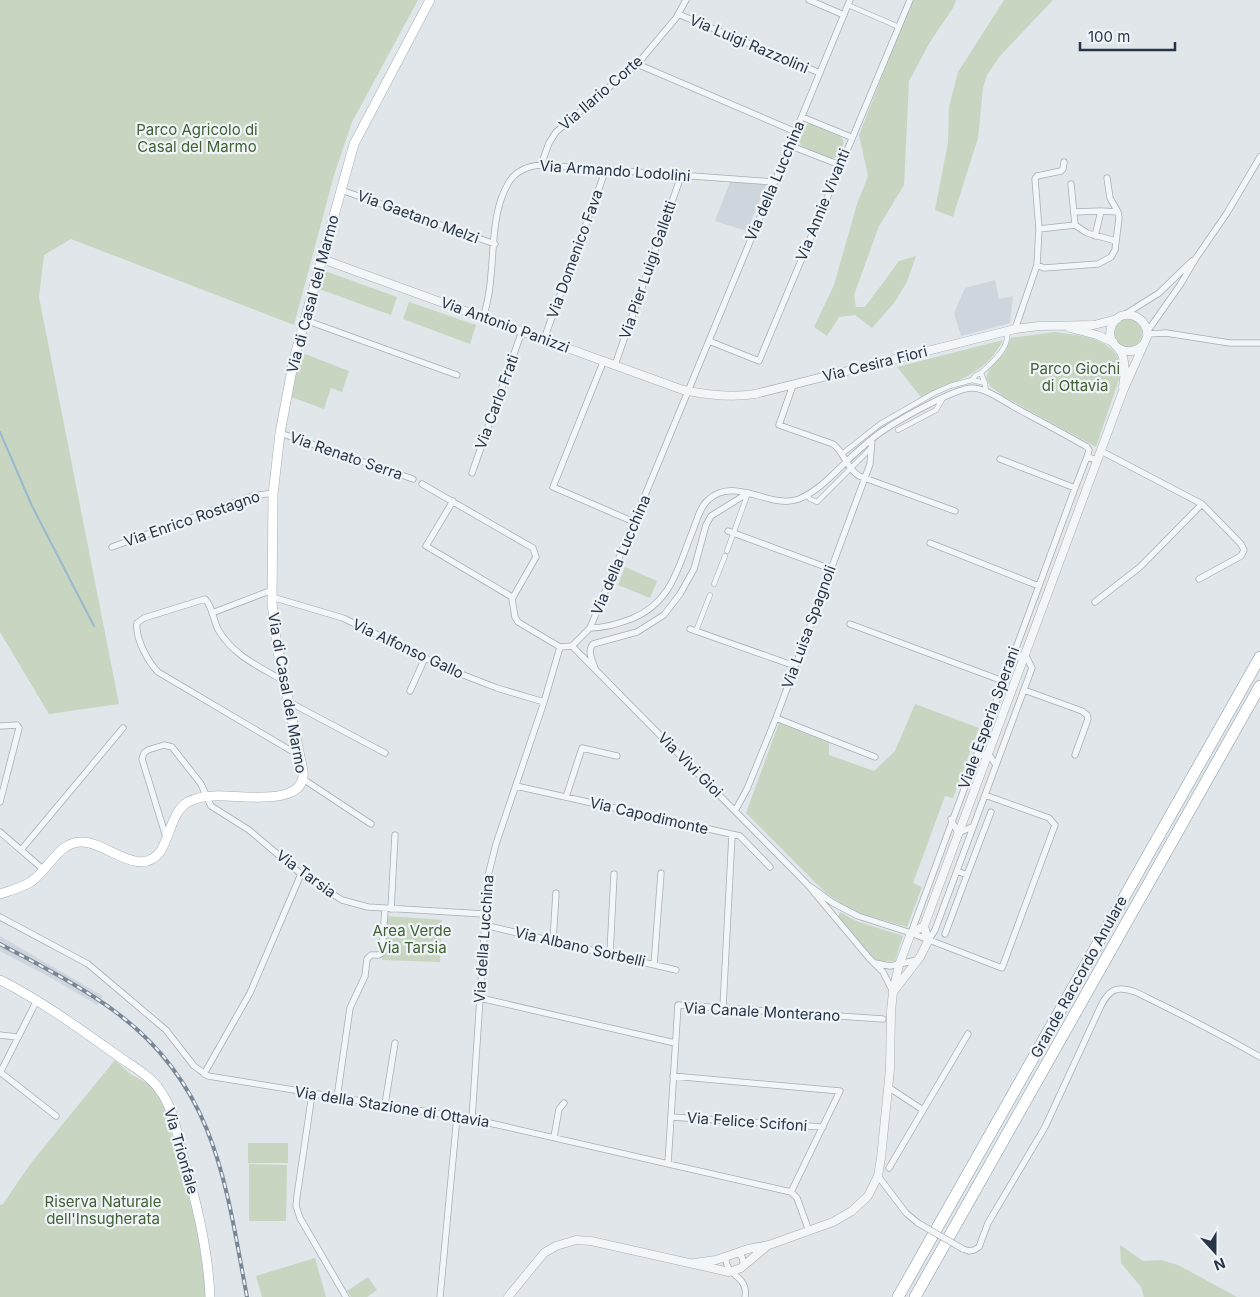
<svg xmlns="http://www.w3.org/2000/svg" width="1260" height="1297" font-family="Inter,sans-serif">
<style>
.built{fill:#ced5dd}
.green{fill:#c8d5c1}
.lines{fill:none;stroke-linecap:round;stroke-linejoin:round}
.stream{stroke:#98b9ce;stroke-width:2}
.pedestrian-casing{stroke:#a5adb5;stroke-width:5.5}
.minor-casing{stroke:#a5adb5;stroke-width:7}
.tertiary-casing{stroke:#a5adb5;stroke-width:9}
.secondary-casing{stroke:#a5adb5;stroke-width:10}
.primary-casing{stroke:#9eabb7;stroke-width:10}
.motorway-casing{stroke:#8695a2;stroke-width:12}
.pedestrian{stroke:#f3f6f8;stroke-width:4.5}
.minor{stroke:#f3f6f8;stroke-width:5.5}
.tertiary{stroke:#f3f6f8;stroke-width:8}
.secondary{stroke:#fff;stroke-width:9}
.primary{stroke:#fff;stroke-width:9}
.motorway{stroke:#fff;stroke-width:11}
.rail-casing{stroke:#788795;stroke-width:4}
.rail{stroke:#f0f4f8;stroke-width:2;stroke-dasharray:5.5;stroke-linecap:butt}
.minor-bridge-casing{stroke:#a5adb5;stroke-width:7;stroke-linecap:butt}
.minor-bridge{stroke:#f3f6f8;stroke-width:5.5}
.labels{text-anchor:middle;stroke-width:4.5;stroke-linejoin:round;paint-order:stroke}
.street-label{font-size:15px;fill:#273544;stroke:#f0f4f8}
.park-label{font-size:15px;fill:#416133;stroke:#f0f4f8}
</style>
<rect width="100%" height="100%" fill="#e0e6ea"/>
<path class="built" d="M730 182 766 185 747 231 715 221Z
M995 280 999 299 1013 296 1010 323 961 336 954 313 965 288Z
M0 936 103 996 97 1005 55 980 0 951Z"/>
<path class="green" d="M0 0H418L352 122 334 175 294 325 71 239 44 255 39 297 119 704 49 714 0 632Z
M912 0H956L953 8 930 42 909 81 904 185 879 226 854 295 856 307H865L899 261 916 256 907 282 894 303 872 328 855 315 839 317 827 336 814 327 834 285 857 204 868 176 859 135Z
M1004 0H1053L1000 56 987 75 983 88 978 138 953 217 935 210 948 142 949 107 958 72Z
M807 124H812L841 137 844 143 838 156 830 159 801 146 798 139 805 126Z
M325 271 397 297 391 315 319 289Z
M409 302 476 325 470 344 403 319Z
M1114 333a14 14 0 1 1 28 0a14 14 0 1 1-28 0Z
M1055 332C1083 336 1128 339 1119 379L1096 447 1003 396 990 386 986 378 989 370 1004 354 1011 338Z
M1003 340C985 376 955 380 921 397L897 367Z
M300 352 349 371 342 392 331 388 324 409 291 397Z
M625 567 657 581 650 598 618 585Z
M915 704 979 728 953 798 945 796 913 883 922 887 907 927 858 913 849 909 826 893 746 813 779 723 829 743V755L874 771 895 751Z
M840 912 856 921 903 936 895 961H879L872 958 838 917Z
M386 916 442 920 440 962 382 960Z
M115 1060 130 1074 149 1084 162 1100 197 1228 207 1297H0V1205L3 1204 31 1163Z
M248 1143H288V1163H248Z
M249 1164 287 1165 286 1221H249Z
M1120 1245 1143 1261 1161 1260 1178 1265 1237 1297H1144L1141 1287 1121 1263Z
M315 1258 326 1297H262L256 1276Z
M368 1277 377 1290 367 1297H351L347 1291Z"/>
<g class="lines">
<path class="stream" d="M0 432 32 506 94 626"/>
<defs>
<path id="pedestrian" d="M848 5 899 27
M981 373C992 362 1010 349 1007 331
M972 380 976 375 981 373 985 383
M898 430 936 410 943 398
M842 454 880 424 934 393 950 386 972 380 985 383 986 392
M807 495 810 499 817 502 872 447
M727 551 748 493
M714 584 725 556
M696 631 710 595"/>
<path id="minor" d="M809 0 844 15
M678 14 820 73
M637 64 796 132
M802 117 851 137
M791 146 840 165
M541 165 549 143 556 132 639 62 676 18 686 0
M341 190 495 244
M1074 212 1101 211
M1075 225 1087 233 1116 241
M1039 229 1075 225 1071 184
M1095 236 1101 211 1118 212
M1037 265 1044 268 1098 264 1111 257 1115 250 1119 218 1118 212 1110 198 1107 178
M1124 315 1159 293 1192 261
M483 317C498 276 486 219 509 182 516 171 528 166 541 165L774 182
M305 320 457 375
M1015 329 1037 265 1039 229 1035 179 1037 176 1061 171 1063 169 1064 162
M1147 332 1180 285 1196 258 1227 213 1260 157
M1147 334 1166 333 1230 343H1260
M544 339 606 169
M709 341 759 361 910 0
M604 360 553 487 634 522
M615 365 681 176
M793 385 779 425 833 444C845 453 846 468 859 476L955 511
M280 433 413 479
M1101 451 1202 504 1241 544 1244 550 1241 556 1199 579
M1000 459 1075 488
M472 473 522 331
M422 484 533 548 536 557 512 599 515 617 518 622 560 647 572 646 590 628 850 0
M453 501 426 546 512 597
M728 531 831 569
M930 543 1039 586
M112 547 252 496 273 493
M272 597 343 618 448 669 497 688 544 702
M1095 602 1140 567 1202 504
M212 613 272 590
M850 624 1003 681
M590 628C604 628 618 624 631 619 672 603 678 567 693 530 697 520 700 507 708 500 735 475 770 510 799 499 823 489 841 465 860 449 868 442 876 435 884 430 899 420 956 387 973 388 987 389 1002 400 1014 407 1038 420 1063 433 1087 447L1089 450 1087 457
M690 629 795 666
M572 646 807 884 869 958 883 972 893 992
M595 668C592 660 587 651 593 644L637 632 664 615 680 594 694 569 706 525 711 516 748 493
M284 681C260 667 234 656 219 631 213 621 213 607 205 599L144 618 137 623C135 638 148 662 158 672L300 756
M1024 690 1082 711 1087 715 1088 719 1075 755
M410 691 425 658
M289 702 385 753
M776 718 875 757
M0 726 17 725 19 728 0 802
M975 757 988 753 996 765
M303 779 371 824
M516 786 740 836 770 867
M566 797 582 748 617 756
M735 811 747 789 776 718 870 464 872 439
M951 819 958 833 972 827
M0 832 44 870
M166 837 142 759 144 753 148 750 164 745 172 747 201 784 211 806 249 830 301 874 342 900 368 907 484 914
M21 850 123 728
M957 871 967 875 991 812
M811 887 833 903 858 916 911 933 1002 968 1055 825 1049 818 985 795
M391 909 395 835
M0 917 88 964 166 1030 194 1066 208 1076 472 1119 791 1192 797 1198 809 1231
M484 925 676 970
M911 933 1075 488 1087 457 1098 460
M945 934 967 875
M553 941 556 893
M928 941 935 930 1032 668 1025 654 1010 661
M610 954 614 874
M875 963 890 966 917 960
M654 965 661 873
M480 998 675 1043
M723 1007 732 835
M0 1035 17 1037
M0 1072 56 1116
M0 1073 37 1000
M204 1074 250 993 301 874
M673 1076 840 1091 791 1192
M888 1087 923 1110
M312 1094 297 1196 296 1206 300 1218 346 1297
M337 1098 350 1008 365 976 367 959 371 955H379L382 953 385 909
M385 1104 395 1043
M671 1117 823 1127
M472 1119 488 876 496 844 544 702 560 647
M554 1137 559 1109 564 1103
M668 1164 678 1005 883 1019
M889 1168 968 1034
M878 1176 906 1213 918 1223
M963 1249 969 1251 974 1250 979 1247 988 1223 1045 1127 1099 1010C1103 1001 1109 989 1120 989 1133 988 1148 999 1160 1004 1194 1021 1227 1038 1260 1057
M738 1253 742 1257 744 1266
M726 1257C724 1276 749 1275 745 1297
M440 1297 457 1116"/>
<path id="tertiary" d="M322 259 683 390C707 395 731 398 755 394L1015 329 1039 326 1094 325 1117 319
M1070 328 1097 335 1113 342
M1118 348C1127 359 1125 374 1123 387
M893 992 920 957 928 941 924 926 1123 391 1147 337C1150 317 1122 305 1112 325 1103 345 1129 361 1144 344
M694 1263 716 1260 748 1249 769 1245 833 1222 852 1211 868 1196 878 1176 881 1158 890 1069 891 1011 893 992 899 965 911 933 924 926
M508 1297 544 1253 556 1246 576 1240 591 1241 729 1272 741 1268 767 1246"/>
<path id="secondary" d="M0 894C9 891 20 888 29 883 47 873 58 841 82 842 107 842 139 879 160 852 170 837 172 811 188 802 196 798 205 796 214 796 236 794 307 809 303 771L277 647 272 603 273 495 280 433 294 359 354 144 430 0"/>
<path id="primary" d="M0 980C42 1001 80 1029 118 1056 132 1066 149 1075 159 1089 172 1106 176 1128 181 1149 195 1197 208 1247 210 1297"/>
<path id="motorway" d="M898 1297 1260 657
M915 1297 1260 686"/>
</defs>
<use href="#pedestrian" class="pedestrian-casing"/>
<use href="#minor" class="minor-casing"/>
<use href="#tertiary" class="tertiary-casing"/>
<use href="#secondary" class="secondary-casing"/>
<use href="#primary" class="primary-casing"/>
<use href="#motorway" class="motorway-casing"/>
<use href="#pedestrian" class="pedestrian"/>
<use href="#minor" class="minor"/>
<use href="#tertiary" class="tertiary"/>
<use href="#secondary" class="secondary"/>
<use href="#primary" class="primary"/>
<use href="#motorway" class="motorway"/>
<defs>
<path id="rail" d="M0 944C39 965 81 986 117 1013 216 1087 226 1185 247 1297"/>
</defs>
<use href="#rail" class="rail-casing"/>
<use href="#rail" class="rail"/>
<defs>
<path id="minor-bridge" d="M918 1223 963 1249"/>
</defs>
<use href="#minor-bridge" class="minor-bridge-casing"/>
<use href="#minor-bridge" class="minor-bridge"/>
</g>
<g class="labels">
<g class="street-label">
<text transform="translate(749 44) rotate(23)" y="5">Via Luigi Razzolini</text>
<text transform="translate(601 93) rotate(-41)" y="5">Via Ilario Corte</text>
<text transform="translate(615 171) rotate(4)" y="5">Via Armando Lodolini</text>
<text transform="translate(775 181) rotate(-67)" y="5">Via della Lucchina</text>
<text transform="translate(823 205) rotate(-68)" y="5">Via Annie Vivanti</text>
<text transform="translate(418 217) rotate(20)" y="5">Via Gaetano Melzi</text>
<text transform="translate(575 254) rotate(-70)" y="5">Via Domenico Fava</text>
<text transform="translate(648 270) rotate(-71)" y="5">Via Pier Luigi Galletti</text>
<text transform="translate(313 294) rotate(-75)" y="5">Via di Casal del Marmo</text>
<text transform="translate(505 325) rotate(20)" y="5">Via Antonio Panizzi</text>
<text transform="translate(875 364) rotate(-14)" y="5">Via Cesira Fiori</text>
<text transform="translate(497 402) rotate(-70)" y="5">Via Carlo Frati</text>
<text transform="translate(346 456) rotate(19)" y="5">Via Renato Serra</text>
<text transform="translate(192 519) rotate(-19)" y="5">Via Enrico Rostagno</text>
<text transform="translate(621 555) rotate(-67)" y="5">Via della Lucchina</text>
<text transform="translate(809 627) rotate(-70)" y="5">Via Luisa Spagnoli</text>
<text transform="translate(408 649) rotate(25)" y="5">Via Alfonso Gallo</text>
<text transform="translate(287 693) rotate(80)" y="5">Via di Casal del Marmo</text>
<text transform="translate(989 718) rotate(-70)" y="5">Viale Esperia Sperani</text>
<text transform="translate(690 765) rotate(45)" y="5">Via Vivi Gioi</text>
<text transform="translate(649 816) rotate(13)" y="5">Via Capodimonte</text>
<text transform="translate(306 874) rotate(36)" y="5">Via Tarsia</text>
<text transform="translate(484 939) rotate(-86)" y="5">Via della Lucchina</text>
<text transform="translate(580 947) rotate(13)" y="5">Via Albano Sorbelli</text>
<text transform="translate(1079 977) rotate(-61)" y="5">Grande Raccordo Anulare</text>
<text transform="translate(762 1012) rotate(3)" y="5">Via Canale Monterano</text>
<text transform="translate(392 1107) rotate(9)" y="5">Via della Stazione di Ottavia</text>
<text transform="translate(747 1122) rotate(4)" y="5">Via Felice Scifoni</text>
<text transform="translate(181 1151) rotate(74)" y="5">Via Trionfale</text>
</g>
<g class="park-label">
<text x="197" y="135">Parco Agricolo di<tspan x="197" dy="17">Casal del Marmo</tspan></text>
<text x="1075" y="374">Parco Giochi<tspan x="1075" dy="17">di Ottavia</tspan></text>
<text x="412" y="936">Area Verde<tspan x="412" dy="17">Via Tarsia</tspan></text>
<text x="103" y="1207">Riserva Naturale<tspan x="103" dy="17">dell'Insugherata</tspan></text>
</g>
</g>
<g transform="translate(1215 1252) rotate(159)" stroke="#f0f4f8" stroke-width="4" paint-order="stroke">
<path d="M0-4L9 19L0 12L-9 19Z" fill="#273544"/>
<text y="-8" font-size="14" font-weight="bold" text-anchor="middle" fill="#273544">N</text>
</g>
<path d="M1080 42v8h95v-8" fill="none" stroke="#273544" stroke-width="2.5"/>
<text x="1088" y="42" font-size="15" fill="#273544" stroke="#f0f4f8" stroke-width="4" paint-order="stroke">100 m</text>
</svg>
